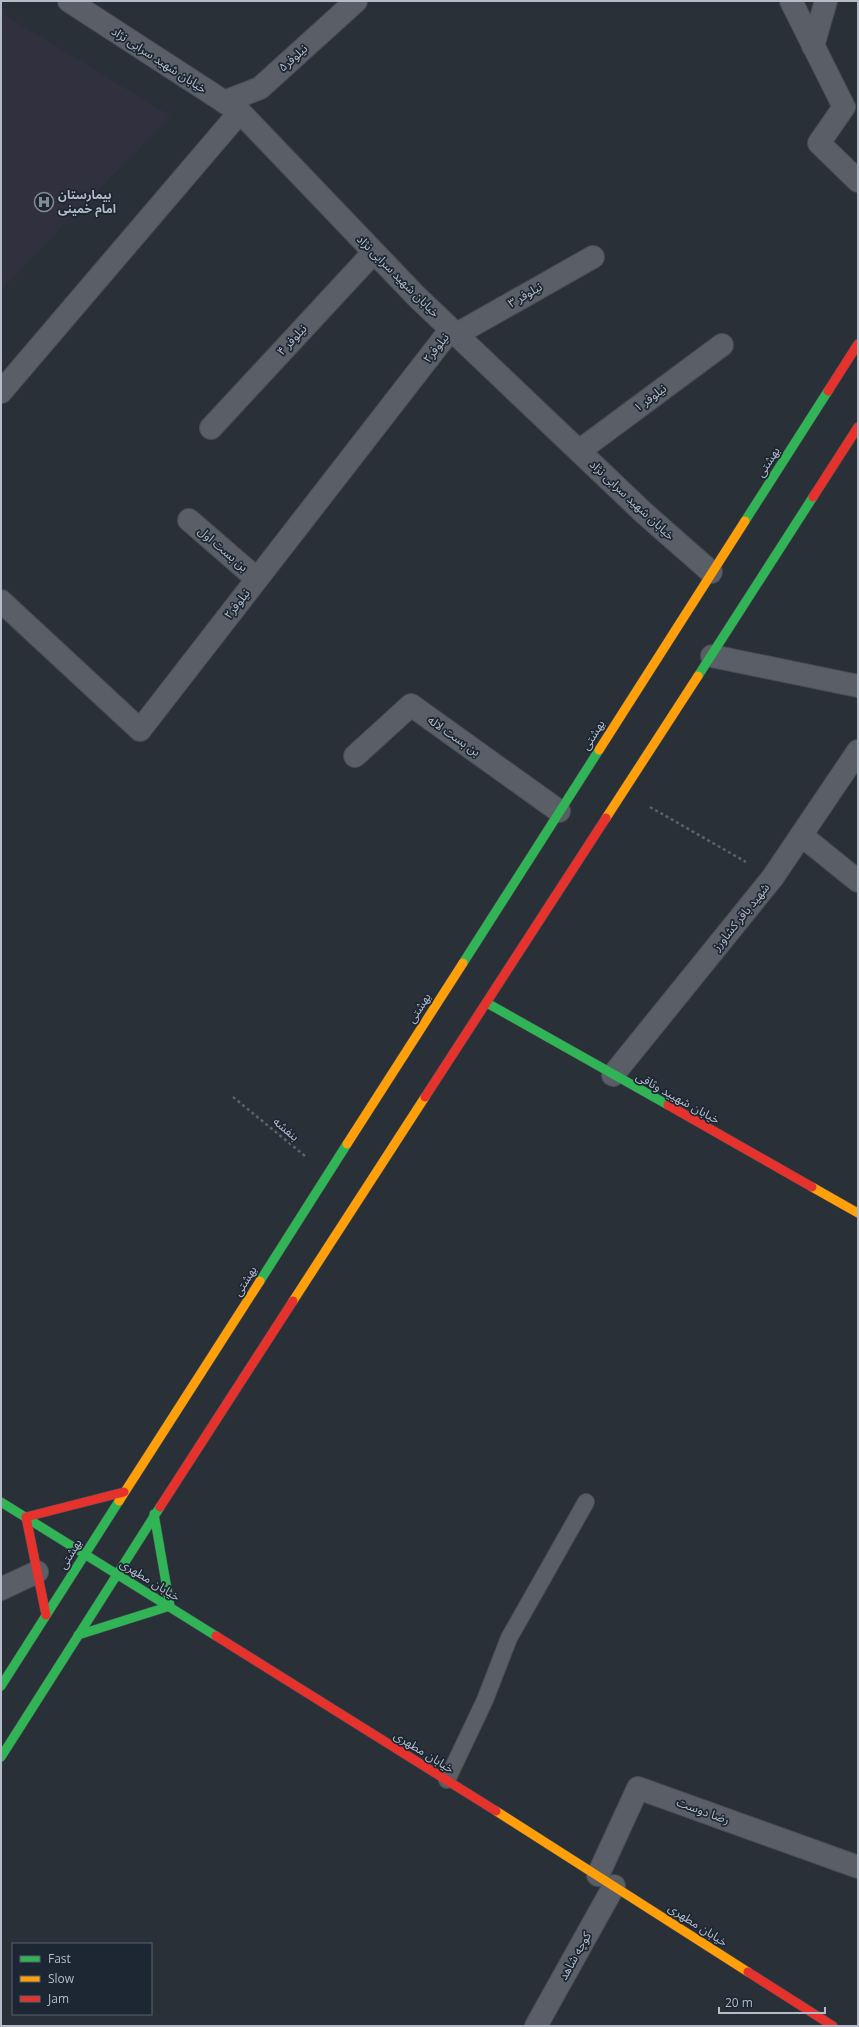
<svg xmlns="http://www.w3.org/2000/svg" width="859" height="2027" font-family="'Open Sans','Noto Sans Arabic',sans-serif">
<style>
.medical{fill:#31303e}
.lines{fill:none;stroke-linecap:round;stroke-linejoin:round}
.lane-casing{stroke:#484c53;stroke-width:18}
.street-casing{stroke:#484c53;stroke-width:24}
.fast-casing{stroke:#484c53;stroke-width:10}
.slow-casing{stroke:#484c53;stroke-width:10}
.jam-casing{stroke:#484c53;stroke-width:10}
.path{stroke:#5d636a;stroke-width:2.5;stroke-dasharray:3 3;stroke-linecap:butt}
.lane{stroke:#5a5e66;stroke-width:16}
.street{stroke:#5a5e66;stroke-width:22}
.fast{stroke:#30b455;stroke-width:9}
.slow{stroke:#ff9f0a;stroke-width:9}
.jam{stroke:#e5322d;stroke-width:9}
.labels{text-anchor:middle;stroke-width:3.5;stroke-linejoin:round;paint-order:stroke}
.street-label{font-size:12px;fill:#b4bcc9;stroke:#1d2633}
.poi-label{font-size:12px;font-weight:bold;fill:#b4bcc9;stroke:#1d2633;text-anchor:start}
</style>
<rect width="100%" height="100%" fill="#2a3038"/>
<path class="medical" d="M1 13 171 116 1 289Z"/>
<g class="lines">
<defs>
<path id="lane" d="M447 1780 485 1700 509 1638 586 1502"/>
<path id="street" d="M69 1 240 112 416 296 644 513 711 572
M791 1 844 107 819 143 858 181
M813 46 826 1
M224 102 260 88 356 1
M457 334 593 257
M1 392 240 112
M211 428 374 252
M579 451 722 345
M189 520 257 579
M1 601 140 730 451 329
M712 656 858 686
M355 756 411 705 559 811
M801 835 858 881
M613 1075 773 877 858 751
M1 1589 37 1572
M598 1875 638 1788 858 1867
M536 2026 614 1886"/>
<path id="fast" d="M745 521 828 391
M698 676 813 497
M463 963 599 750
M487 1003 668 1105
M260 1281 347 1144
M1 1502 216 1636
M78 1635 170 1606 154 1514
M1 1686 119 1501
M1 1757 160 1507"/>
<path id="slow" d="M599 750 745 521
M606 818 698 676
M347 1144 463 963
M812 1187 858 1213
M293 1301 425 1097
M119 1501 260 1281
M496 1811 748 1972"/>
<path id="jam" d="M828 391 858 344
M813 497 858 427
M425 1097 606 818
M668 1105 812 1187
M160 1507 293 1301
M46 1615 26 1517 124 1492
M216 1636 496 1811
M748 1972 833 2026"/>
</defs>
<use href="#lane" class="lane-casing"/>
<use href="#street" class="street-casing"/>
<use href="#fast" class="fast-casing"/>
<use href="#slow" class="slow-casing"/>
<use href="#jam" class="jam-casing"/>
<path class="path" d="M650 807 746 862
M233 1097 305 1156"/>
<use href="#lane" class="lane"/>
<use href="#street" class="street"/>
<use href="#fast" class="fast"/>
<use href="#slow" class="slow"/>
<use href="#jam" class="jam"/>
</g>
<defs>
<symbol id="hospital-ring" viewBox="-11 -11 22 22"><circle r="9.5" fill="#1d2633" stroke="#848b96" stroke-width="1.5"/><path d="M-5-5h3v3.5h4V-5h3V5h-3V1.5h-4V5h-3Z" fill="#848b96"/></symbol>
</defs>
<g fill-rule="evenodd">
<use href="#hospital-ring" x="33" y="191" width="22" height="22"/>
</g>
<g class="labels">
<g class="street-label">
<text transform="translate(293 58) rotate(-42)" y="4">نیلوفر۵</text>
<text transform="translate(159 60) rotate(33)" y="4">خیابان شهید سرابی نژاد</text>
<text transform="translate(398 276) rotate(45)" y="4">خیابان شهید سرابی نژاد</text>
<text transform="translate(525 295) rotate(-30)" y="4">نیلوفر ۳</text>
<text transform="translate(292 340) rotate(-47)" y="4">نیلوفر ۴</text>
<text transform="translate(436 348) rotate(-52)" y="4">نیلوفر۲</text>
<text transform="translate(650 398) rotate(-37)" y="4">نیلوفر ۱</text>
<text transform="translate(768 462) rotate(-57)" y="4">بهشتی</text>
<text transform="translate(632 500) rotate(43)" y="4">خیابان شهید سرابی نژاد</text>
<text transform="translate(223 549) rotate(41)" y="4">بن بست اول</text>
<text transform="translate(237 604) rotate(-52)" y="4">نیلوفر۲</text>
<text transform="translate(593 735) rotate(-58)" y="4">بهشتی</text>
<text transform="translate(454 736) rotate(35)" y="4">بن بست لاله</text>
<text transform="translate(741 917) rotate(-51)" y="4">شهید باقر کشاورز</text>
<text transform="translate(419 1008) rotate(-57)" y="4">بهشتی</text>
<text transform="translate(678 1098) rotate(29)" y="4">خیابان شهیید وثاقی</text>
<text transform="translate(286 1129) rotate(40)" y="4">بنفشه</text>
<text transform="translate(245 1281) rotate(-58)" y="4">بهشتی</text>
<text transform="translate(70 1554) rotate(-58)" y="4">بهشتی</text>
<text transform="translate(150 1580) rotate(32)" y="4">خیابان مطهری</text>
<text transform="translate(424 1752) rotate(32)" y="4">خیابان مطهری</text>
<text transform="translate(703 1811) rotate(20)" y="4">رضا دوست</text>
<text transform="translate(698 1925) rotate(33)" y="4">خیابان مطهری</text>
<text transform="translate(575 1956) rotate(-61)" y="4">کوچه شاهد</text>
</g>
<g class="poi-label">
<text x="58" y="199">بیمارستان<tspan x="58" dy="14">امام خمینی</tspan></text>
</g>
</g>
<rect width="859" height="2027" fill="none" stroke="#b4bcc9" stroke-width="4"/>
<rect x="12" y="1943" width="140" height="72" fill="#1d2633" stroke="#59626f"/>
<rect x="20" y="1956" width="20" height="6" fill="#30b455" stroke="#59626f"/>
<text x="48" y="1963" font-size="12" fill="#b4bcc9">Fast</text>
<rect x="20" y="1976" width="20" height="6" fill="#ff9f0a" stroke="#59626f"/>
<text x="48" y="1983" font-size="12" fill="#b4bcc9">Slow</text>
<rect x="20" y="1996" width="20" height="6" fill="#e5322d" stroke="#59626f"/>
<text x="48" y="2003" font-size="12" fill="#b4bcc9">Jam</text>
<path d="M719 2007v6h106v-6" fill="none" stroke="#b4bcc9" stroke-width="2"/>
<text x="725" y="2007" font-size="12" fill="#b4bcc9" stroke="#1d2633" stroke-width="3" paint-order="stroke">20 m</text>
</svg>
